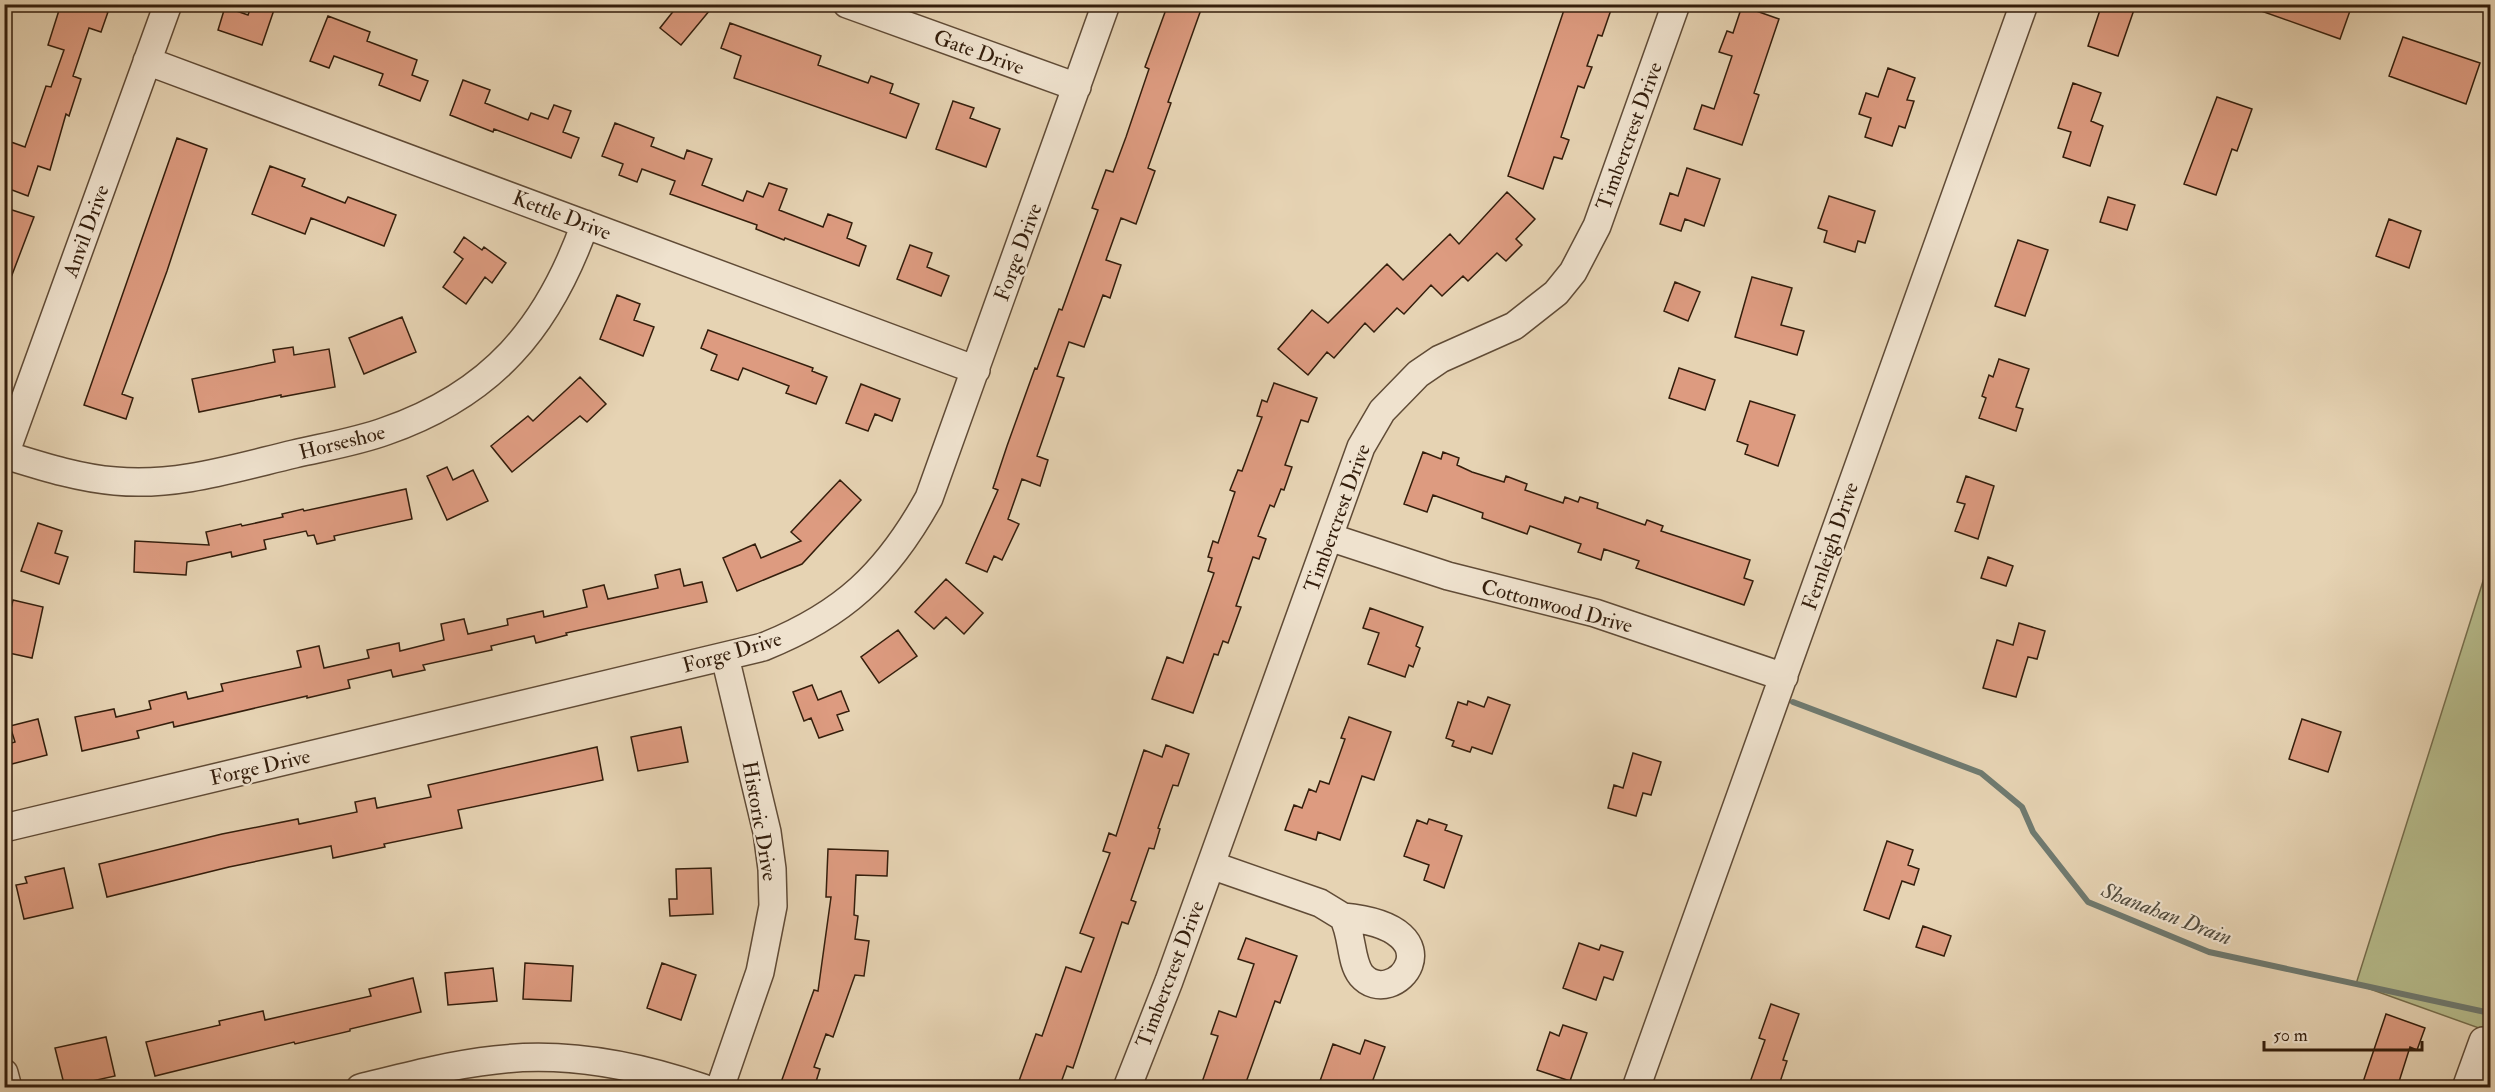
<svg xmlns="http://www.w3.org/2000/svg" width="2495" height="1092" font-family="'IM FELL Double Pica',serif">
<style>
.green{fill:#b6bc8c;stroke:#756d4c;stroke-width:1.5}
.lines{fill:none;stroke-linecap:round;stroke-linejoin:round}
.stream{stroke:#6f7a70;stroke-width:6}
.building{fill:#dd9b80;stroke:#341e0c;stroke-width:1.5}
.minor-casing{stroke:#604b36;stroke-width:30}
.minor{stroke:#efe2ce;stroke-width:27}
.labels{text-anchor:middle;stroke-width:4.5;stroke-linejoin:round;paint-order:stroke}
.street-label{font-size:21px;fill:#341e0c;stroke:#efe2ce}
.water-label{font-size:22px;font-style:italic;fill:#524c3e;stroke:#efe2ce}
</style>
<rect width="100%" height="100%" fill="#e6d3b3"/>
<filter id="stains"><feTurbulence type="fractalNoise" baseFrequency=".00333" numOctaves="4"/><feColorMatrix values="0 0 0 0 .2 0 0 0 0 .09 0 0 0 0 .02 0 0 0 .5 -.17"/></filter>
<radialGradient id="worn" r=".72"><stop offset=".6" stop-color="#630" stop-opacity="0"/><stop offset="1" stop-color="#630" stop-opacity=".3"/></radialGradient>
<path class="green" d="M2490 559V1032L2356 984Z"/>
<g class="lines">
<path class="stream" d="M1793 702 1981 773 2022 807 2033 832 2088 902 2209 952 2490 1013"/>
</g>
<path class="building" d="M61 4 84 11 87 4 108 12 101 32 89 28 73 76 81 79 69 116 66 114 50 170 38 166 28 196 4 187V161L11 142 25 147 46 86 51 87 64 50 48 45Z
M252 4H276L262 45 218 30 225 7 248 15Z
M679 4H715L681 45 660 28Z
M1168 4H1203L1168 102 1171 103 1148 168 1155 171 1136 224 1121 218 1106 260 1121 265 1110 298 1103 295 1084 347 1069 342 1057 376 1064 378 1037 456 1048 460 1040 486 1022 479 1008 519 1019 524 1002 560 994 556 987 572 966 563 998 490 993 488 1007 446 1035 368 1037 369 1059 309 1062 310 1098 210 1092 208 1106 170 1113 172 1126 137 1149 69 1145 67Z
M1566 4H1613L1602 36 1598 35 1587 66 1592 67 1584 88 1578 86 1561 137 1569 140 1562 159 1554 157 1543 189 1508 176Z
M2102 4H2136L2118 56 2088 46Z
M2251 4H2340L2351 8 2340 39 2250 7Z
M1742 6 1779 19 1754 93 1759 95 1742 145 1694 129 1702 105 1714 109 1732 56 1719 52 1727 31 1733 33Z
M328 16 370 32 367 41 417 60 412 75 428 81 420 101 379 85 383 74 334 56 329 68 310 61Z
M730 23 821 56 818 65 868 83 871 76 893 84 890 93 919 104 906 138 734 78 741 56 721 48Z
M2403 37 2480 63 2466 104 2389 76Z
M1888 68 1915 78 1907 100 1914 101 1905 128 1899 126 1892 146 1865 137 1871 118 1859 114 1866 93 1878 97Z
M463 80 490 90 485 103 528 120 531 113 548 119 554 105 571 111 563 132 579 138 571 158 494 129 493 132 450 115Z
M2073 83 2101 93 2091 121 2103 126 2090 166 2063 157 2071 132 2058 128Z
M2217 97 2252 109 2237 151 2232 149 2216 195 2184 184Z
M953 101 974 108 970 118 1000 129 986 167 936 149Z
M615 123 654 138 651 146 684 159 687 150 712 159 702 185 743 201 747 191 763 197 769 183 787 189 779 210 823 227 828 214 852 223 847 238 866 246 859 266 785 238 784 240 756 229 757 225 670 194 675 181 642 169 637 182 619 175 623 164 602 156Z
M177 138 207 149 167 271 122 394 133 398 126 419 84 405Z
M270 166 305 179 302 186 345 203 348 197 396 215 384 246 311 218 305 234 252 214Z
M1687 168 1720 179 1704 226 1685 219 1681 231 1660 224 1670 193 1678 196Z
M1507 192 1535 219 1516 239 1522 245 1506 261 1497 253 1468 281 1463 276 1442 296 1431 285 1404 314 1397 308 1374 332 1365 323 1334 358 1327 352 1308 375 1278 349 1312 310 1328 323 1387 264 1403 280 1450 234 1459 244Z
M1829 196 1875 211 1865 243 1858 241 1855 252 1824 242 1827 231 1818 228Z
M2108 197 2135 205 2127 230 2100 222Z
M9 209 34 217 7 288 4 287V222Z
M2389 219 2421 231 2409 268 2376 256Z
M464 237 482 250 484 247 506 263 492 283 485 277 466 304 443 287 463 259 454 252Z
M2018 240 2048 250 2025 316 1995 306Z
M910 245 932 253 927 267 949 276 941 296 897 279Z
M1752 277 1792 288 1781 325 1804 331 1797 355 1735 337Z
M1675 282 1700 292 1688 321 1664 311Z
M617 295 640 304 634 320 654 327 643 356 600 339Z
M402 317 416 352 364 374 349 338Z
M708 330 813 368 812 371 827 377 816 404 786 393 789 386 743 368 738 380 711 370 717 355 701 348Z
M293 347 294 355 329 349 335 387 281 397V395L199 412 192 379 275 362 273 350Z
M1999 359 2029 369 2016 407 2023 409 2016 431 1979 418 1986 398 1982 396 1989 375 1993 377Z
M1679 368 1715 380 1705 410 1669 398Z
M580 377 606 404 587 422 580 416 512 472 491 446 528 416 533 421Z
M1274 383 1317 398 1308 422 1301 420 1285 465 1292 467 1284 490 1281 489 1274 507 1270 505 1258 536 1266 539 1259 559 1253 557 1236 606 1241 607 1228 643 1223 641 1218 655 1214 654 1193 713 1152 699 1167 657 1183 663 1214 573 1208 571 1212 558 1208 557 1213 541 1218 543 1235 492 1230 490 1238 470 1242 471 1262 417 1257 416 1262 400 1267 402Z
M861 384 900 399 892 421 875 414 868 431 846 423Z
M1750 401 1795 415 1778 466 1745 454 1748 445 1737 441Z
M1423 452 1441 459 1443 452 1459 458 1457 465 1472 472 1504 482 1506 476 1527 484 1525 490 1563 503 1565 497 1578 502 1580 497 1598 503 1597 508 1645 525 1647 520 1663 526 1661 531 1750 560 1744 578 1753 581 1744 605 1636 568 1639 561 1604 549 1601 560 1578 552 1581 544 1530 526 1527 534 1482 518 1483 513 1433 495 1427 512 1404 504Z
M447 467 453 480 473 470 488 501 447 520 427 476Z
M1966 476 1994 486 1978 539 1955 531 1965 504 1957 502Z
M840 480 861 500 802 564 737 591 723 558 755 544 761 558 801 541 791 532Z
M406 489 412 519 334 536 335 540 317 544 314 535 308 536 306 531 264 540 266 549 232 557 231 552 187 562 186 575 134 572 135 541 209 545 206 532 241 524 242 526 283 517 282 514 303 509 304 511Z
M38 523 62 531 55 553 68 557 59 584 21 571Z
M1988 557 2013 566 2006 586 1981 578Z
M680 569 684 586 702 582 707 602 566 633 567 635 536 643 534 636 491 646 492 650 423 665 425 670 393 677 391 670 348 680 350 688 307 698V696L174 727 173 722 137 731 139 738 82 751 75 717 114 709 116 717 151 709 149 701 186 692 188 699 223 691 221 684 301 667 297 651 319 646 324 668 369 658 367 650 399 643 400 651 444 640 441 624 464 619 468 634 508 625 507 619 543 611 544 617 587 607 583 590 604 585 608 599 658 588 655 575Z
M946 579 983 613 964 634 946 617 934 629 915 612Z
M13 600 43 607 32 658 4 652V638Z
M1370 608 1423 627 1416 646 1420 648 1413 667 1409 665 1405 677 1368 664 1379 633 1363 628Z
M2019 623 2045 631 2037 659 2028 657 2016 697 1983 688 1997 640 2013 645Z
M898 630 917 656 879 683 861 657Z
M812 685 818 700 841 691 849 711 837 715 843 730 819 738 811 718 804 721 793 692Z
M1488 697 1510 705 1492 754 1472 747 1470 752 1452 746 1454 741 1446 738 1458 702 1467 705 1468 701 1484 707Z
M1349 717 1391 732 1374 780 1362 776 1340 840 1318 832 1316 840 1285 830 1294 805 1302 808 1309 789 1316 792 1320 781 1329 784 1345 739 1341 738Z
M38 719 47 755 4 766V745L15 742 10 726Z
M2302 719 2341 732 2328 772 2289 759Z
M681 727 688 762 638 771 631 737Z
M1166 745 1189 754 1178 786 1173 785 1158 828 1160 829 1154 849 1149 848 1131 900 1136 902 1128 924 1122 922 1073 1068 1067 1066 1059 1088H1038L1019 1081 1036 1034 1042 1036 1066 967 1081 972 1094 938 1080 933 1110 853 1103 851 1109 833 1116 836 1144 750 1162 757Z
M597 747 603 780 458 810 462 828 384 844 385 847 333 858 331 846 229 867 107 897 99 864 222 834 298 819 299 824 357 812 355 802 375 798 377 808 431 797 428 785Z
M1633 753 1661 762 1651 795 1643 793 1636 816 1608 808 1614 785 1623 788Z
M1429 819 1447 825 1445 830 1462 836 1444 888 1424 880 1429 865 1404 856 1417 820 1427 824Z
M1887 841 1913 850 1908 865 1919 869 1914 885 1902 881 1889 919 1864 910Z
M828 849 888 851 887 876 856 875 854 915 858 916 855 939 869 941 864 976 855 975 833 1037 826 1034 814 1067 820 1069 814 1088H779L814 990 818 991 831 897H826Z
M64 868 73 908 24 919 16 885 27 883 25 877Z
M711 868 713 914 670 916 669 899H677L676 869Z
M1923 926 1951 936 1944 956 1916 947Z
M1246 938 1297 956 1280 1003 1275 1001 1244 1088H1200L1218 1036 1211 1034 1219 1011 1236 1017 1254 964 1238 959Z
M1579 943 1599 950 1601 945 1623 952 1613 980 1604 977 1596 1000 1563 988Z
M525 963 573 966 571 1001 523 999Z
M662 963 696 975 681 1020 647 1008Z
M493 968 497 1001 448 1005 445 973Z
M413 978 421 1012 350 1029V1031L295 1044 294 1042 155 1076 146 1042 220 1025 219 1021 263 1011 265 1020 371 996 369 989Z
M1771 1004 1799 1014 1783 1060 1787 1061 1778 1088H1748L1765 1040 1759 1038Z
M2386 1014 2425 1028 2417 1050 2410 1047 2397 1088H2361Z
M1563 1025 1587 1033 1570 1081 1537 1070 1550 1032 1559 1036Z
M106 1037 115 1076 83 1083 84 1088H65L55 1048Z
M1365 1040 1385 1047 1370 1088H1340L1320 1081 1333 1044 1360 1054Z"/>
<g class="lines">
<defs>
<path id="minor" d="M847 4 1077 87
M147 61 976 370
M5 455C41 466 78 478 115 481 176 487 235 468 294 454 324 447 356 442 386 431 492 394 548 328 585 224
M4 457 168 4
M1329 537 1448 576 1595 613 1784 677
M4 828 763 647C843 615 887 574 929 498L1106 4
M1211 865 1320 903 1343 917
M1343 917C1463 928 1393 1013 1361 975 1350 961 1353 935 1343 917Z
M4 1073 8 1088
M360 1088C404 1077 449 1065 495 1060 566 1051 636 1065 703 1088
M720 1088 760 972 773 906 772 869 767 832 725 657
M1127 1088 1169 981 1361 447 1382 411 1418 374 1440 359 1514 326 1556 293 1573 272 1597 226 1676 4
M1636 1088 2024 4
M2466 1088 2483 1041"/>
</defs>
<use href="#minor" class="minor-casing"/>
<use href="#minor" class="minor"/>
</g>
<g class="labels">
<g class="street-label">
<text transform="translate(979 52) rotate(20)" y="7">Gate Drive</text>
<text transform="translate(1629 136) rotate(-70)" y="7">Timbercrest Drive</text>
<text transform="translate(562 215) rotate(21)" y="7">Kettle Drive</text>
<text transform="translate(86 231) rotate(-70)" y="7">Anvil Drive</text>
<text transform="translate(1018 252) rotate(-70)" y="7">Forge Drive</text>
<text transform="translate(342 442) rotate(-14)" y="7">Horseshoe</text>
<text transform="translate(1337 518) rotate(-70)" y="7">Timbercrest Drive</text>
<text transform="translate(1830 546) rotate(-71)" y="7">Fernleigh Drive</text>
<text transform="translate(1557 606) rotate(15)" y="7">Cottonwood Drive</text>
<text transform="translate(732 652) rotate(-16)" y="7">Forge Drive</text>
<text transform="translate(260 767) rotate(-13)" y="7">Forge Drive</text>
<text transform="translate(760 821) rotate(80)" y="7">Historic Drive</text>
<text transform="translate(1170 974) rotate(-69)" y="7">Timbercrest Drive</text>
</g>
<g class="water-label">
<text transform="translate(2167 913) rotate(21)" y="8">Shanahan Drain</text>
</g>
</g>
<rect width="2495" height="1092" fill="none" stroke="#e6d3b3" stroke-width="24"/>
<rect x="6" y="6" width="2483" height="1080" fill="none" stroke="#341e0c" stroke-width="3"/>
<rect x="12" y="12" width="2471" height="1068" fill="none" stroke="#341e0c" stroke-width="1.5"/>
<path d="M2264 1041v9h158v-9" fill="none" stroke="#341e0c" stroke-width="3"/>
<text x="2273" y="1041" font-size="18" fill="#341e0c" stroke="#efe2ce" stroke-width="4.5" paint-order="stroke">50 m</text>
<rect width="100%" height="100%" filter="url(#stains)"/>
<rect width="100%" height="100%" fill="url(#worn)"/>
</svg>
